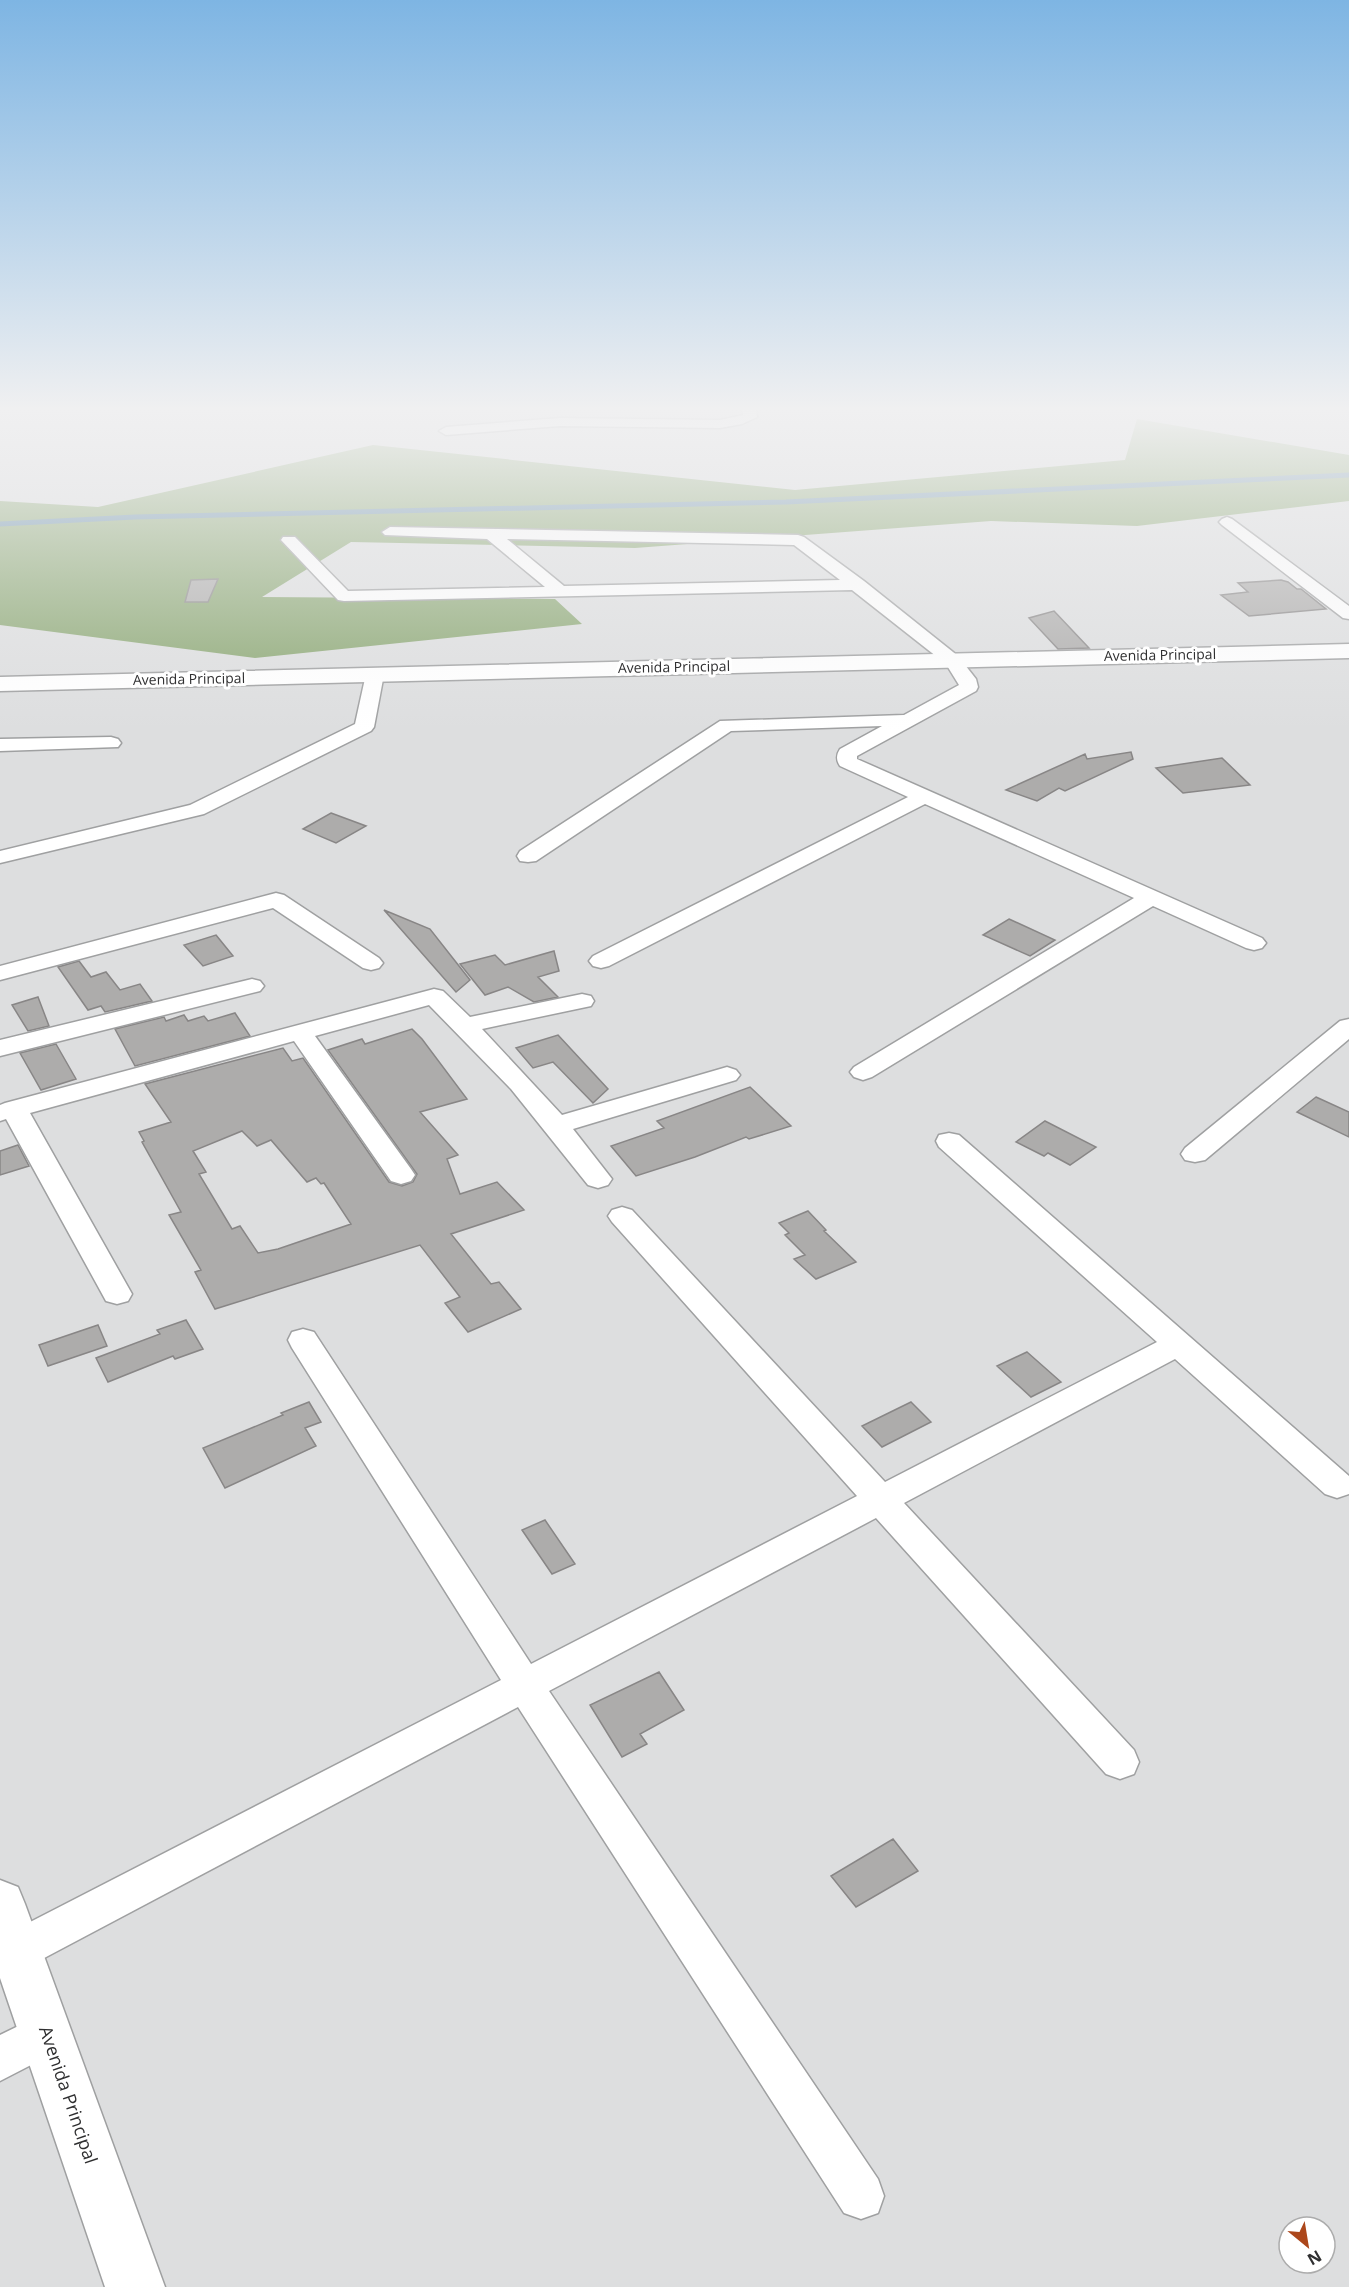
<svg xmlns="http://www.w3.org/2000/svg" width="1349" height="2287" font-family="'Open Sans',sans-serif">
<style>
.forest{fill:#8ba773}
.lines{fill:none;stroke-linecap:round;stroke-linejoin:round}
.stream{stroke:#688ea8;stroke-width:5}
.building{fill:#adacab;stroke:#888686;stroke-width:1.5;fill-rule:evenodd}
.street-casing{stroke:#9fa0a1;stroke-width:3}
.secondary-casing{stroke:#9fa0a1;stroke-width:3}
.street{fill:#fff;fill-rule:evenodd}
.secondary{fill:#fff;fill-rule:evenodd}
.labels{text-anchor:middle;stroke-width:6;stroke-linejoin:round;paint-order:stroke}
.far-street-label{font-size:14px;fill:#2f2f30;stroke:#fff}
.near-street-label{font-size:18px;fill:#2f2f30;stroke:#fff}
</style>
<rect width="100%" height="100%" fill="#dddedf"/>
<path class="forest" d="M1137 419 1349 455V501L1137 526 991 521 635 548 351 542 262 597 555 599 582 624 255 658 0 625V501L98 507 373 445 795 490 1125 460Z"/>
<g class="lines">
<path class="stream" d="M0 524 135 517 786 502 1349 475"/>
</g>
<path class="building" d="M218 579 208 602H185L191 580Z
M1281 580 1288 582 1297 589H1301L1326 609 1249 616 1221 595 1248 592 1238 583Z
M1054 611 1089 648 1058 649 1029 618Z
M1131 752 1133 759 1065 791 1059 788 1037 801 1006 790 1085 754 1087 759Z
M1222 758 1250 785 1183 793 1156 768Z
M331 813 366 826 336 843 303 829Z
M384 910 430 929 470 980 456 992Z
M1009 919 1055 940 1030 956 983 935Z
M216 935 233 956 203 966 184 945Z
M554 951 559 971 538 977 558 997 534 1002 508 987 485 995 460 964 495 955 505 965Z
M79 961 91 977 106 972 120 990 140 984 152 1001 105 1012 101 1006 88 1010 58 967Z
M38 997 49 1026 28 1031 12 1005Z
M235 1013 250 1036 135 1066 115 1029 164 1017 166 1021 184 1015 188 1021 204 1016 208 1021Z
M412 1029 422 1039 467 1099 420 1112 458 1155 447 1159 460 1194 497 1182 524 1210 451 1234 491 1284 499 1282 521 1309 468 1332 445 1303 460 1297 420 1245 215 1309 195 1272 201 1270 169 1215 181 1212 142 1142 144 1141 139 1132 171 1122 145 1084 283 1048 292 1061 303 1058 389 1182 402 1186 413 1182 417 1174 328 1050 362 1039 365 1044ZM242 1131 257 1146 271 1140 307 1182 316 1178 321 1184 324 1183 351 1224 278 1249 258 1253 240 1226 232 1229 199 1174 206 1172 193 1151Z
M558 1035 608 1089 593 1103 553 1062 533 1068 516 1048Z
M56 1044 76 1079 41 1090 20 1053Z
M750 1087 791 1126 749 1139 746 1137 695 1157 636 1176 611 1146 664 1128 657 1121Z
M1316 1097 1349 1112V1137L1297 1112Z
M1045 1121 1096 1147 1070 1165 1048 1153 1044 1156 1016 1142Z
M18 1145 29 1166 0 1175V1151Z
M808 1211 826 1230 824 1231 856 1262 816 1279 794 1259 805 1255 785 1235 789 1233 779 1223Z
M186 1320 203 1349 175 1359 173 1356 108 1382 96 1358 160 1334 157 1330Z
M98 1325 107 1346 48 1366 39 1345Z
M1027 1352 1061 1382 1031 1397 997 1366Z
M309 1402 321 1422 305 1428 316 1446 225 1488 203 1448 283 1415 281 1413Z
M911 1402 931 1422 882 1447 862 1426Z
M545 1520 575 1564 552 1574 522 1530Z
M659 1672 684 1710 640 1734 647 1744 622 1757 590 1705Z
M893 1839 918 1871 856 1907 831 1876Z"/>
<g class="lines">
<defs>
<path id="street" d="M742 409H756L757 417 742 424 720 428 560 426 446 435 439 431 446 427 560 418 720 420 743 415Z
M1227 517 1232 519 1349 606V619L1343 618 1222 525 1219 522 1222 519Z
M390 527 798 535 804 537 864 581 958 656 976 679 978 687 976 691 857 756V759L1262 938 1266 943 1262 948 1254 950 1246 948 1153 906 872 1077 863 1080 854 1077 850 1072 854 1067 1134 898 925 804 609 966 601 968 593 966 589 961 593 956 908 797 840 766C836 760 836 755 840 749L882 726 731 731 536 861 528 862 520 861 517 856 520 851 720 721 904 715 959 685 946 664 852 590 344 601 338 600 281 540 283 537H295L348 591 545 587 487 539 385 535 382 532ZM507 539 794 545 840 580 564 586Z
M375 669 381 670 384 674 374 727 371 731 204 814 0 863V851L190 805 355 724 366 674 369 670Z
M111 737 118 739 121 743 118 747 0 751V739Z
M276 893 284 895 379 958 383 963 379 968 371 970 363 968 273 908 0 980V966Z
M252 979 260 981 264 986 260 991 0 1056V1040Z
M434 989 443 991 470 1017 582 994 591 996 594 1001 591 1006 482 1029 562 1115 727 1067 736 1070 740 1075 736 1080 573 1129 612 1179 608 1185 598 1188 588 1185 511 1089 429 1005 315 1036 411 1169 415 1175 411 1181 401 1184 391 1181 294 1041 30 1113 132 1294 128 1301 117 1304 106 1301 6 1119 0 1121V1105L5 1103Z
M1349 1019V1039L1205 1160 1195 1162 1185 1160 1181 1154 1185 1148 1340 1021Z
M949 1133 959 1135 1349 1476V1494L1337 1498 1325 1494 1175 1359 904 1503 1134 1750 1139 1762 1134 1774 1120 1779 1106 1774 876 1518 549 1691 878 2179 884 2196 878 2213 861 2219 844 2213 518 1707 31 1965 16 1971 1 1965V1937L501 1680 292 1348 288 1340 292 1332 303 1329 314 1332 531 1664 857 1496 612 1222 608 1216 612 1210 622 1207 632 1210 885 1482 1157 1342 939 1147 936 1141 939 1135Z
M47 2012 62 2019 69 2034 62 2049 0 2081V2035Z"/>
<path id="secondary" d="M1349 644V658L0 691V677Z
M0 1880 18 1887 25 1904 165 2287H105L0 1978Z"/>
</defs>
<use href="#street" class="street-casing"/>
<use href="#secondary" class="secondary-casing"/>
<use href="#street" class="street"/>
<use href="#secondary" class="secondary"/>
</g>
<linearGradient id="sky" x2="0" y2="1"><stop stop-color="#7eb5e3"/><stop offset="0.56" stop-color="#f0f0f1"/><stop offset="1" stop-color="#f0f0f1" stop-opacity="0"/></linearGradient>
<rect width="1349" height="730" fill="url(#sky)"/>
<g class="labels">
<g class="far-street-label">
<text transform="translate(1160 655) rotate(-1)" y="5">Avenida Principal</text>
<text transform="translate(674 667) rotate(-1)" y="5">Avenida Principal</text>
<text transform="translate(189 679) rotate(-1)" y="5">Avenida Principal</text>
</g>
<g class="near-street-label">
<text transform="translate(68 2095) rotate(71)" y="6">Avenida Principal</text>
</g>
</g>
<g transform="translate(1307 2245) rotate(150)"><circle r="28" fill="#ffffff" stroke="#acacac" stroke-width="1.5"/>
<path d="M0-4.5L10 22L0 15L-10 22Z" fill="#ac471b"/>
<text y="-9" font-size="16" font-weight="bold" text-anchor="middle" fill="#2f2f30">N</text>
</g>
</svg>
